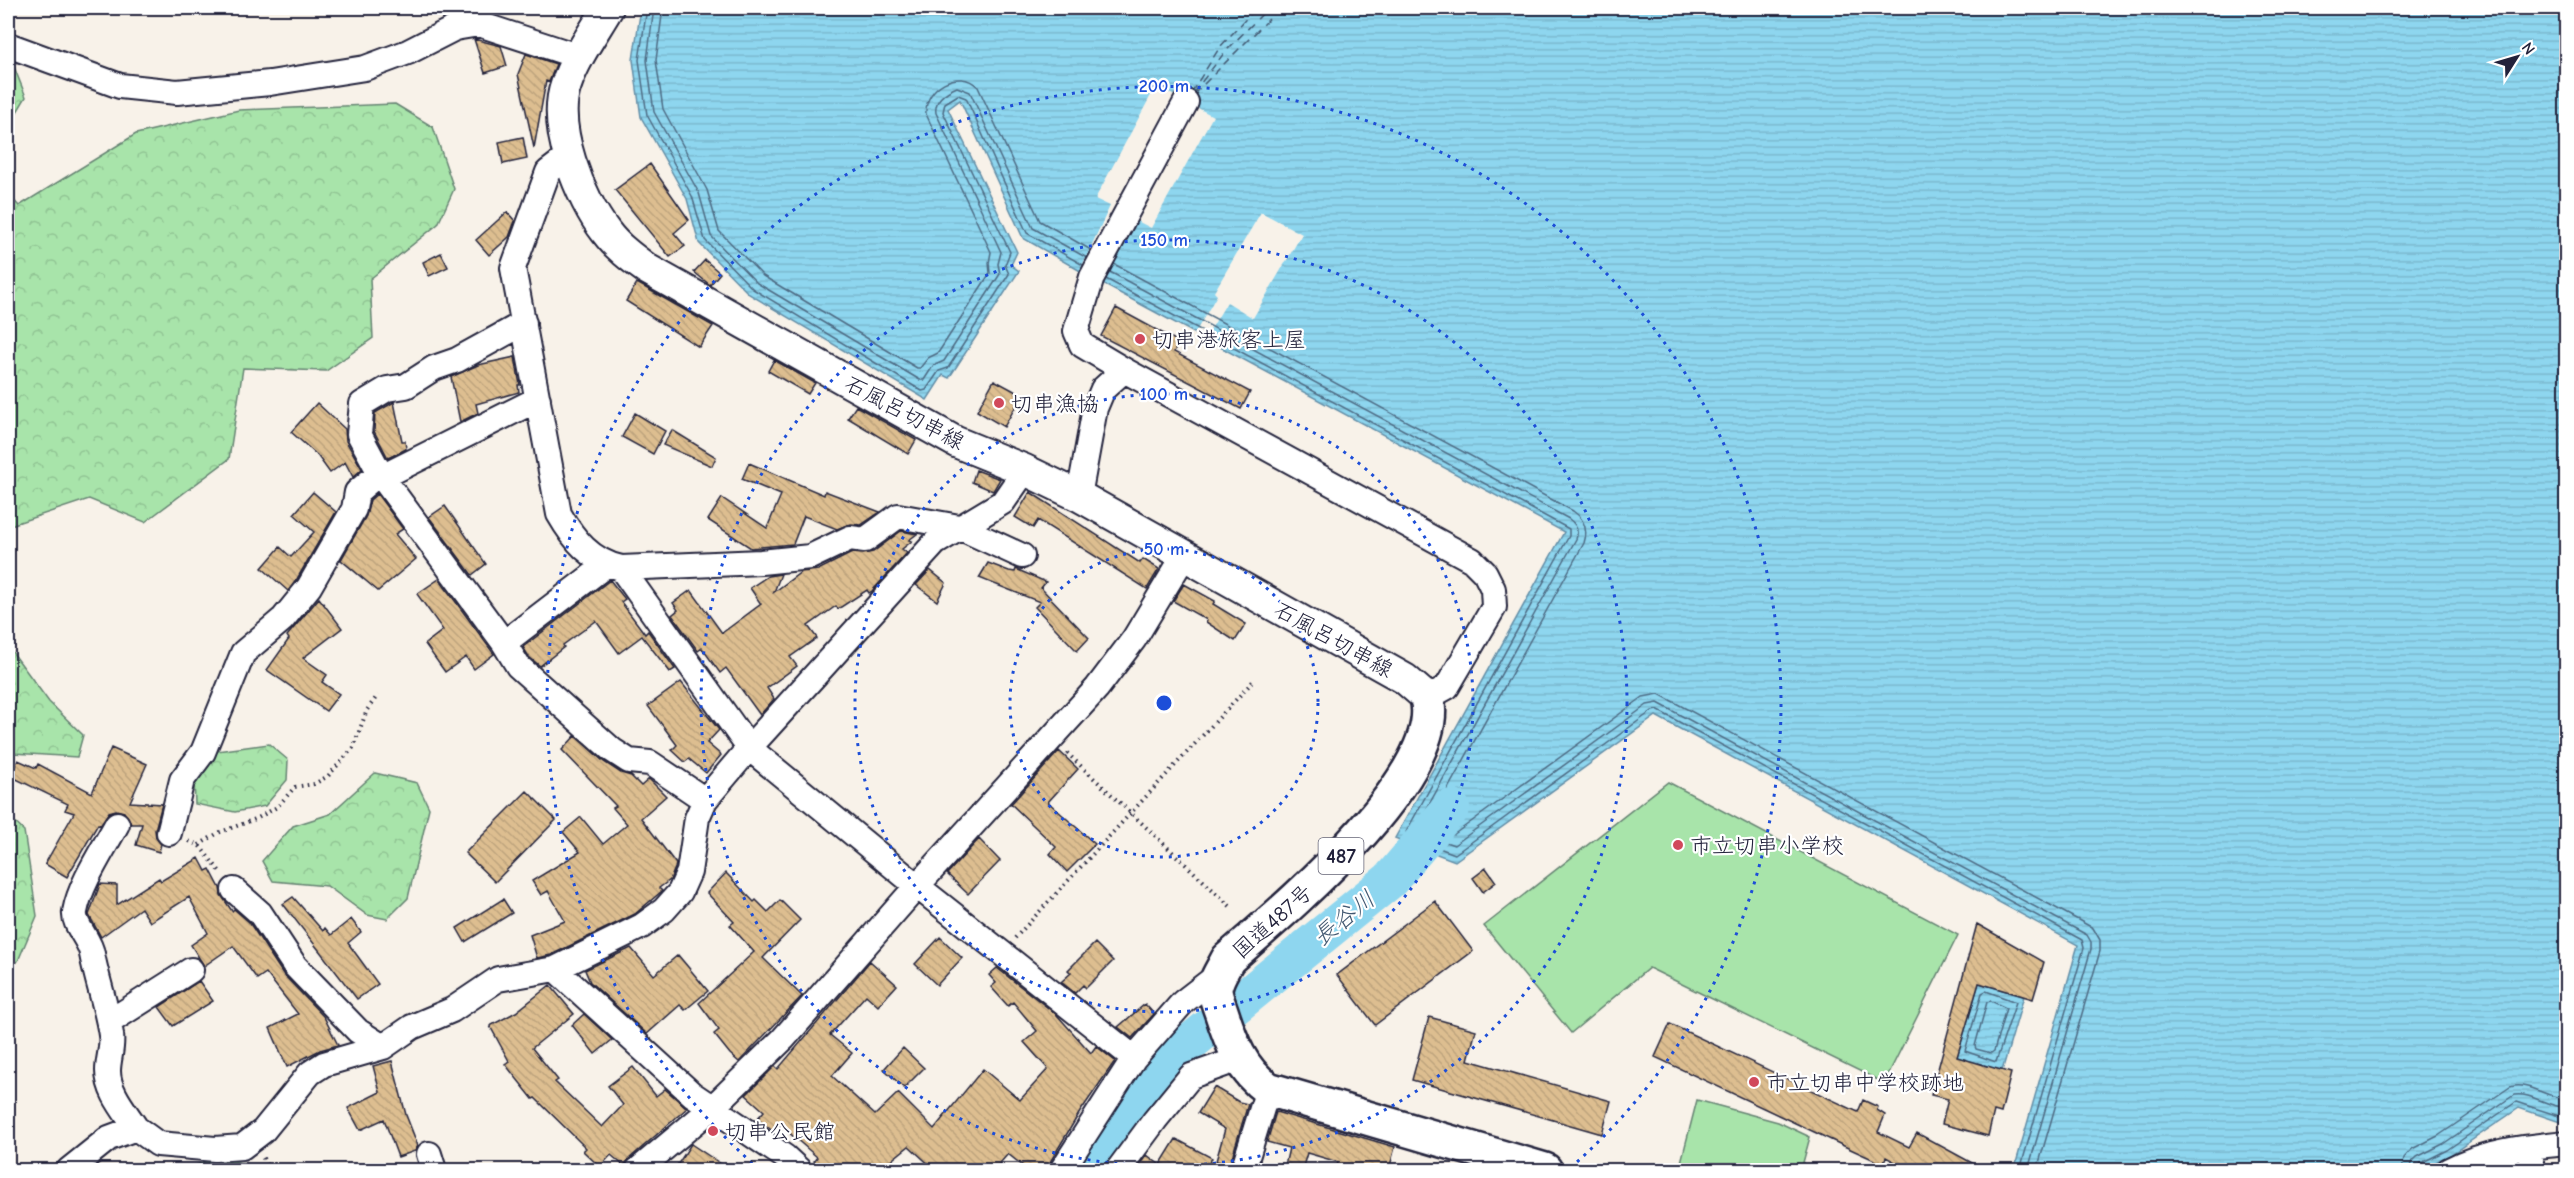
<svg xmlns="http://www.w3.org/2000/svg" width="2574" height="1178" font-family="'Comic Neue','Klee One',sans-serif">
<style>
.green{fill:#a8e4aa;stroke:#658372;stroke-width:1.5}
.forest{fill:url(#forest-crowns);stroke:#658372;stroke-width:1.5}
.water{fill:url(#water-rules);stroke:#638ea7;stroke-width:1.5}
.pier{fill:#f8f2e9}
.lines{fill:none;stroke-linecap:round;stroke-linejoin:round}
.shore{stroke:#4d6a83;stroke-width:1.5}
.river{stroke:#8ed6ef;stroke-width:38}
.ferry{stroke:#425871;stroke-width:1.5;stroke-dasharray:8 6;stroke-linecap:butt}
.building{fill:url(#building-back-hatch);stroke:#22223b;stroke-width:1.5}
.minor-casing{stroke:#22223b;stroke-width:28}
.major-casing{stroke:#22223b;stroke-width:34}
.highway-casing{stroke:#22223b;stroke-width:38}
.path{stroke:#22223b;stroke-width:4;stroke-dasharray:1.5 4.5;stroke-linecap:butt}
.minor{stroke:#fff;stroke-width:24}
.major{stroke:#fff;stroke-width:30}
.highway{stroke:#fff;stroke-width:33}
.ring{fill:none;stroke:#1d4ed8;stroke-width:3;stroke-dasharray:3 6}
.poi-dot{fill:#d1495b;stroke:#fff;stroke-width:2}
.labels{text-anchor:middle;stroke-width:4.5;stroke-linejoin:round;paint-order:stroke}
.shield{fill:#fff;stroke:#646476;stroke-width:1.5}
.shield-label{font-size:21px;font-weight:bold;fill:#22223b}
.poi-label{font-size:22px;fill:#22223b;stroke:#fff;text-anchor:start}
.street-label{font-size:22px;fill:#22223b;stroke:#fff}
.water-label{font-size:24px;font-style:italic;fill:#425871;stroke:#fff}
.centre{fill:#1d4ed8;stroke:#fff;stroke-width:3}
.ring-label{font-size:18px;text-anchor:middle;font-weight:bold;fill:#1d4ed8;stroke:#fff;stroke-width:4.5;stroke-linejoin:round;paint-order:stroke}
</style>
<defs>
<pattern id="forest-crowns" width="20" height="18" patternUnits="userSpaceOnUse" patternTransform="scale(1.5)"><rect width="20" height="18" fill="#a8e4aa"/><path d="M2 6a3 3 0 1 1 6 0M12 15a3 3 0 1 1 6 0" fill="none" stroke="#90c393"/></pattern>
<pattern id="water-rules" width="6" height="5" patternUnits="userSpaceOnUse" patternTransform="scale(1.5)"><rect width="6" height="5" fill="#8ed6ef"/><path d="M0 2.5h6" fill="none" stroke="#7ab7ce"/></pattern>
<pattern id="building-back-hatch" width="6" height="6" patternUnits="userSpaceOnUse" patternTransform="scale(1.5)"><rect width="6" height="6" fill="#ddbe90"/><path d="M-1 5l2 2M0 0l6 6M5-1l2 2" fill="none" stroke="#bda37d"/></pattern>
</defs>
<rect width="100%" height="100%" fill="#f8f2e9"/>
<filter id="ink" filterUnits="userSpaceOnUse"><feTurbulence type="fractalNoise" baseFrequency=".0167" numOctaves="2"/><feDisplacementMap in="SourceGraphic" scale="12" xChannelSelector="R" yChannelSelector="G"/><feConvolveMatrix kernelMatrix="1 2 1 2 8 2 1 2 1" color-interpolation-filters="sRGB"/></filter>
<g filter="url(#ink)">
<path class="green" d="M1668 782 1958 935 1884 1083 1649 968 1571 1033 1484 926Z
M1697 1100 1778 1122 1810 1137 1801 1170H1679Z"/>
<path class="forest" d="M8 63 14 67 26 97 8 127Z
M395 104 433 127 454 189 438 224 370 279 373 338 326 371 243 368 229 459 145 522 89 499 8 526V194L19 206 136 134 239 110Z
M8 646 49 702 83 735 77 757 13 753 8 755Z
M269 744 288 760 287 780 265 806 235 812 195 804 194 779 217 751Z
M375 773 417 783 429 808 408 898 387 919 367 915 327 886 273 881 262 861 293 826 330 814Z
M8 816 24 831 37 916 18 961 8 966Z
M218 1157 245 1164 247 1170H194L196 1165Z"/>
<path class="water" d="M641 8H2566V1120L2560 1122 2519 1108 2450 1155 2419 1170H2014L2078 945 1656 716 1455 861 1395 838 1564 532 1103 284 1023 238 960 100 948 109 1017 252 1011 265 1019 271 949 378 943 375 927 400 749 294 699 243 687 199 641 117 633 60Z
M1979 983 2024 996 2002 1071 1957 1057Z"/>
<path class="pier" d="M1156 86 1213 116 1151 228 1133 219 1103 284 1080 270 1110 206 1095 199Z
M1261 212 1302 234 1253 318 1227 302 1205 339 1195 333 1217 295 1214 292Z"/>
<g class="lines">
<path class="shore" d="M647 8 639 60 647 115 692 196 705 240 753 289 922 391 926 390 939 371 948 368 1009 274 1005 265 1010 252 943 112 945 103 958 95 966 98 1027 233 1083 265
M654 8 647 60 654 112 699 193 711 236 757 283 920 380H924L933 366 944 361 1000 274 998 264 1001 252 936 113C934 100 945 92 957 87L970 92 1033 228 1087 258
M663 8 656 60 663 109 707 190 719 231 763 276 917 368H920L928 358 938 353 990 273 989 263 991 252 926 114C924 87 959 67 978 87L1040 221 1091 250
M1114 264 1573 511C1585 519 1588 530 1584 543L1429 823 1430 827 1453 835 1643 697 1659 694 2093 928 2100 940V951L2037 1170
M1110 272 1569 519C1576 524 1579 531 1576 539L1416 828 1417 832 1454 845 1647 705 1658 703 2087 935 2091 942V949L2028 1170
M1106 279 1569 529V536L1406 832 1407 836 1455 854 1652 711 1657 710 2082 940 2084 948 2020 1170
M1986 991 2016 1002 1996 1062 1965 1051 1982 993Z
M1991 1001 2006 1008 1994 1051 1991 1053 1976 1049 1975 1046 1987 1002Z
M2402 1170 2404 1158 2412 1149 2438 1136 2510 1087C2530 1081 2547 1099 2566 1098
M2411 1170 2412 1162 2417 1157 2443 1144 2514 1095C2532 1092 2548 1108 2566 1107
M2418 1170 2421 1163 2447 1150 2516 1102 2559 1116 2566 1115"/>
<path class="river" d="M1086 1170 1136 1098 1181 1050 1390 880 1451 808"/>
<path class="ferry" d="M1191 93 1220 47 1256 8
M1193 93 1225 52 1268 8
M1194 94 1280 8"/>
</g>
<path class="building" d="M474 39 501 46 507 66 485 73Z
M526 54 556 64 549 82 546 81 534 148 518 74Z
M523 137 527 159 503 164 499 142Z
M650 164 689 220 674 233 685 246 670 257 615 190Z
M507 212 515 221 509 237 489 255 476 240Z
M441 253 448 267 429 276 423 262Z
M705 260 720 273 710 285 694 272Z
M637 283 713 326 699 347 626 301Z
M1116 308 1179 342 1174 352 1250 392 1241 409 1101 336Z
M515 357 520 385H518L519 392 476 404 478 413 460 422 451 377 478 365Z
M774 360 815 383 808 394 768 371Z
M994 380 1022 395 1004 427 977 411Z
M394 402 402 441H405L406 449 388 458 374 431 375 413Z
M317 403 345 429 346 441 362 469 353 477 345 462 330 473 317 455 291 432Z
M856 406 916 440 908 454 848 418Z
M635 413 665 431 653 454 622 437Z
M672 430 716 457 712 466 663 445Z
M749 463 824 495 825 491 880 512 861 525 851 524 837 529 804 516 793 544 751 548 708 520 722 498 767 528 781 495 742 479Z
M976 470 1000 479 993 491 972 482Z
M313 492 336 512 297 579 288 591 262 568 280 547 291 557 314 532 294 514Z
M1030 492 1140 563 1143 559 1159 569 1147 589 1038 520 1033 528 1015 517Z
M377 494 403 529 395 534 416 559 378 591 341 560 366 516 370 500Z
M445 506 486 564 472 575 429 517Z
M901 531 917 534 909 540 912 541 902 549 907 553 872 591 869 593 867 590 838 609 836 606 808 626 817 638 790 657 797 666 767 688 774 699 760 715 726 668 720 673 702 648 698 651 672 615 678 610 673 603 691 590 722 633 761 604 750 588 768 576 781 574 774 592 801 572 818 570 852 553 863 554 873 552Z
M988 563 1009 571 1015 572 1016 569 1046 582 1041 588 1089 638 1077 651 1035 607 1040 602 979 578Z
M930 570 946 583 937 601 916 585Z
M439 579 494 654 474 669 466 657 445 672 425 644 443 630 417 594Z
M610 580 625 599 621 602 645 634 648 631 675 669 670 672 642 636 619 653 596 621 563 645 564 647 540 666 529 657 523 647Z
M1184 584 1215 601 1213 604 1246 624 1235 641 1206 622 1207 620 1173 601Z
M319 598 342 628 303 658 327 675 322 682 339 694 326 711 267 670 289 639 287 636Z
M681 682 719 730 707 743 721 755 706 773 689 759 685 762 672 750 677 745 648 706Z
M575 736 604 762 621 773 631 776 641 786 649 779 666 796 641 818 676 864 675 868 670 880 659 888 662 891 635 914 551 955 537 958 530 935 565 921 548 891 541 895 532 881 580 852 563 832 581 817 603 844 627 824 613 808 616 806 562 750Z
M111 748 147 764 130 802 162 804 155 830 156 838 161 844 159 852 136 845 142 824H131L124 812 116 810 109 812 100 825 98 824 67 877 45 864 74 813 65 810 68 804 10 776 18 760 36 768 38 764 92 793Z
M1059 751 1078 769 1048 802 1095 844 1067 872 1050 854 1056 847 1011 804Z
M527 791 556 820 495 882 465 853Z
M979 839 1000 861 968 894 947 874Z
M199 858 206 871 210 869 220 888 221 895 232 911 234 909 249 922 283 974 324 1017 338 1045 320 1050 287 1067 270 1028 298 1014 266 973 257 979 233 946 204 966 191 945 208 933 189 897 150 922 141 908 101 937 89 915 100 884 117 885V905L159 878 161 881Z
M1486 868 1496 882 1483 892 1473 878Z
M726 873 754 902 756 900 768 912 780 900 800 920 763 958 802 996 739 1062 730 1054 714 1034 719 1030 699 1003 754 952 730 925 734 922 707 893Z
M293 897 323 931 325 928 331 935 351 919 361 932 348 943 378 984 357 999 283 904Z
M503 899 512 913 465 942 457 928Z
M1435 901 1473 951 1375 1025 1337 975Z
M1977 924 2044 962 2033 999 1979 983 1957 1057 2011 1073 2001 1113 1994 1111 1988 1136 1942 1124 1948 1099 1931 1095Z
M940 937 962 958 937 985 915 964Z
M1095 943 1113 961 1086 988 1083 985 1075 993 1061 982 1071 973 1068 970Z
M631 948 654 975 678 955 708 991 685 1010 680 1005 647 1034 590 982 585 970Z
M870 961 897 985 878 1006 866 995 830 1035 852 1053 832 1076 875 1115 898 1093 934 1129 983 1069 1020 1100 1048 1069 1024 1042 1037 1031 1013 1002 1008 1006 991 987 996 983 989 975 997 968 1057 1015 1091 1053 1096 1046 1115 1061 1080 1112 1050 1162 1048 1170H1028L1008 1154 994 1170H935L909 1146 879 1170H826L814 1161 817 1157 780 1125 774 1132 757 1119 764 1111 746 1095 775 1066 778 1069Z
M199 981 213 1001 173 1026 159 1007Z
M550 985 574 1014 532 1048 558 1080 555 1082 602 1127 623 1105 608 1086 633 1067 656 1096 665 1089 687 1108 629 1159 624 1166 611 1155 600 1167 583 1151 586 1148 535 1098 533 1099 505 1064 509 1061 490 1026 516 1012Z
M1145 1004 1154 1014 1132 1038 1118 1027Z
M584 1014 612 1040 595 1054 572 1025Z
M1429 1017 1476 1030 1468 1060 1611 1101 1602 1134 1412 1080Z
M1670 1024 1858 1112 1863 1100 1878 1107 1877 1110 1885 1115 1878 1132 1909 1147 1917 1133 1985 1170H1910L1886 1157 1883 1164 1846 1147 1655 1057Z
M903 1048 924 1068 904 1088 884 1069Z
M392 1061 406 1115 418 1146 415 1151 398 1157 384 1119 360 1130 348 1108 380 1092 373 1066Z
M1214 1087 1239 1102 1248 1104 1230 1164 1216 1161 1225 1129 1198 1113Z
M1276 1112 1395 1147 1389 1170H1336L1338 1162 1307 1153 1302 1170H1284L1289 1148 1267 1142Z
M1176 1139 1212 1158 1205 1170H1135L1147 1155 1160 1165Z
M691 1144 730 1170H674Z"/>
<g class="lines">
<defs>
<path id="minor" d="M8 45 120 86 177 92 270 83 365 68 408 52 455 28 479 24 580 57
M1186 102 1092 277 1076 331 1082 345 1124 370 1472 560 1485 573 1493 589 1494 607 1447 687 1427 698
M569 156 548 172 513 268 559 514C574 540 591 561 621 568L761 562 810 557 850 538 865 540 898 516 959 527 1022 556
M524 323 457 360 434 368 406 386 387 389 362 404 359 434 382 477 504 643 518 666 612 750 629 761 650 763 705 800
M1079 496 1095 408 1103 389 1124 370
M621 568 749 748 917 886 1134 1058
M504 643 606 565
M117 824C103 850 80 884 75 912 73 925 90 939 92 954 97 981 107 1007 111 1035 113 1047 108 1059 108 1071 108 1092 125 1111 136 1128
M169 833 182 780 203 752 243 653 283 619 309 587 354 509 357 492 371 480 382 477 538 399
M234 890 260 913 295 966 358 1031 383 1047
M555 969 692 1094 785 1157 799 1170
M109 1022 191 970
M2531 1147V1170
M429 1154 434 1170
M69 1170 109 1138 136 1128 158 1144 215 1149 242 1147 263 1131 310 1073 324 1064 383 1047 412 1027 452 1010 498 979 555 969 642 926 664 910 680 892 689 872 697 818 705 800 749 748 935 543 1003 502 1025 470
M638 1170 711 1109 783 1039 917 886 1097 688 1134 639 1184 556
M1062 1170 1134 1058 1183 1002 1218 975
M1118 1170 1155 1120 1191 1076 1239 1059
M1243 1170 1268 1089
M2449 1170C2484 1151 2527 1147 2566 1143"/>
<path id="major" d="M608 8C594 32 575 58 566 85 551 126 580 199 606 232 617 247 632 258 647 269L956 442 1025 470 1079 496 1405 679 1427 698"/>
<path id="highway" d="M1427 698C1447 775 1282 912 1228 959 1223 969 1216 978 1215 989 1215 996 1219 1005 1221 1011 1231 1042 1241 1070 1268 1089L1545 1170"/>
</defs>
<use href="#minor" class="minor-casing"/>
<use href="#major" class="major-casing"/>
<use href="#highway" class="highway-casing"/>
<path class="path" d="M1067 753 1231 907
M189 841 199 845 221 873
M199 845 218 833 258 818 277 807 295 787 314 784 328 776 353 748 367 710 378 695
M1015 938 1255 679
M263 1158 269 1170"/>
<use href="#minor" class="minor"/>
<use href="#major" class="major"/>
<use href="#highway" class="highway"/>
</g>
</g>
<g class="ring">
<circle cx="1164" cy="703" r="154"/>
<circle cx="1164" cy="703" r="309"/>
<circle cx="1164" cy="703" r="463"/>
<path d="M759 1169A617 617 0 1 1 1569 1169"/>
</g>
<g class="poi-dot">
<circle cx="1140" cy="339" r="6"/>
<circle cx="999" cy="403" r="6"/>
<circle cx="1678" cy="845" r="6"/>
<circle cx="1754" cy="1082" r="6"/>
<circle cx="713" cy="1131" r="6"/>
</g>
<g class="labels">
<rect class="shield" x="1318.5" y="838" width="45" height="36" rx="4.5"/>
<g class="shield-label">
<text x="1341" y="863">487</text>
</g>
<g class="poi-label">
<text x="1152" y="347">切串港旅客上屋</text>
<text x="1011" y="411">切串漁協</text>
<text x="1690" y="853">市立切串小学校</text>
<text x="1766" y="1090">市立切串中学校跡地</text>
<text x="725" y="1139">切串公民館</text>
</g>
<g class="street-label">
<text transform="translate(905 412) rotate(28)" y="8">石風呂切串線</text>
<text transform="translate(1334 639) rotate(29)" y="8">石風呂切串線</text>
<text transform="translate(1272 921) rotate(-42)" y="8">国道487号</text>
</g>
<g class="water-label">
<text transform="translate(1344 918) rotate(-39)" y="8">長谷川</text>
</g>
</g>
<circle cx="1164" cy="703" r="9" class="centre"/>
<g class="ring-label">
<text x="1164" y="92">200 m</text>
<text x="1164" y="246">150 m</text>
<text x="1164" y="400">100 m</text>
<text x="1164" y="555">50 m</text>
</g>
<rect width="2574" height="1178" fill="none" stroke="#fff" stroke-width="30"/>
<rect x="15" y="15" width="2544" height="1148" fill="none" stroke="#22223b" stroke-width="2" filter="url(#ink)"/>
<g transform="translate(2517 57) rotate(53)" stroke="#ffffff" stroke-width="4.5" paint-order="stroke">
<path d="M0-4.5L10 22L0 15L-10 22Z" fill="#22223b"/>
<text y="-9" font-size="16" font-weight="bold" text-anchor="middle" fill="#22223b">N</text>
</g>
</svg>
